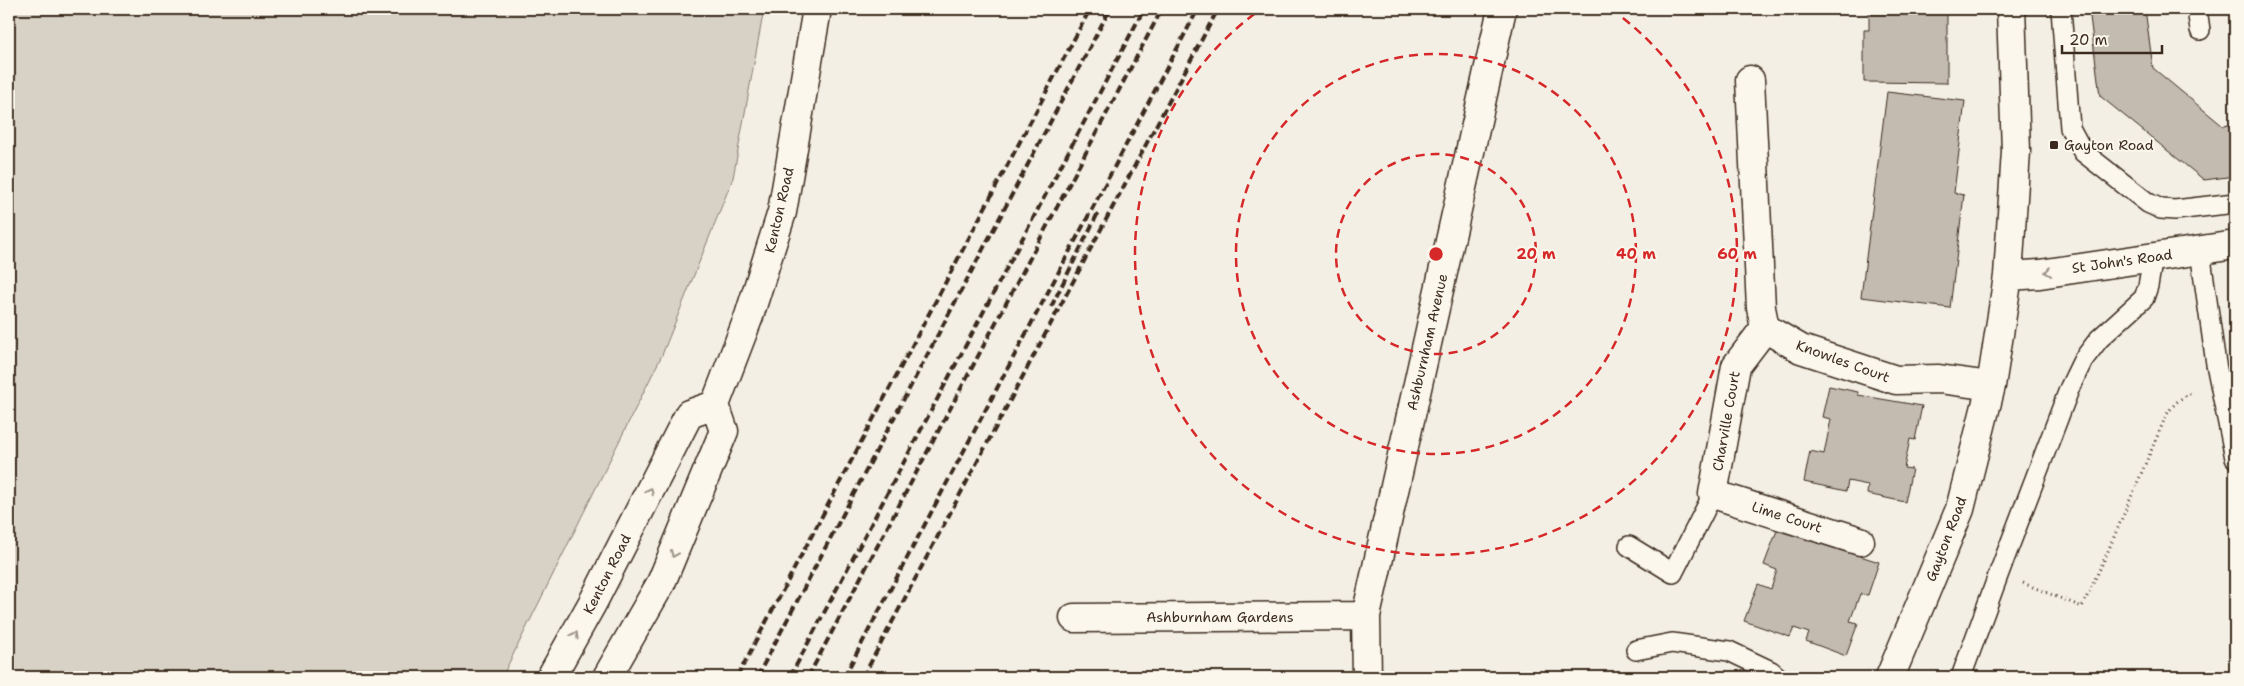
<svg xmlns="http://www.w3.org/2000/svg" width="2244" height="686" font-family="'Shantell Sans',sans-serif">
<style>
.green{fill:#d8d1c6;stroke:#8a7e72}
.building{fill:#c3bbb0;stroke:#3b2a1e}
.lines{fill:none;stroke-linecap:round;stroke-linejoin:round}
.service-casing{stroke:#3b2a1e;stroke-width:22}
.minor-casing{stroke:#3b2a1e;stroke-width:31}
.primary-casing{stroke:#3b2a1e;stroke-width:31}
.path{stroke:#3b2a1e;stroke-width:3;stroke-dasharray:1 4;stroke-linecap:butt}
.service{stroke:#fbf7ec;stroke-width:19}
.minor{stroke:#fbf7ec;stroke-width:28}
.primary{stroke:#fbf7ec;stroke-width:28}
.rail{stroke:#3b2a1e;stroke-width:4;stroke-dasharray:8 4;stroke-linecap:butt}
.oneway{stroke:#9b9085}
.ring{fill:none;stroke:#d62828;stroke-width:2.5;stroke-dasharray:9 6}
.poi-dot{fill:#3b2a1e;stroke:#fbf7ec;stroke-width:2}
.labels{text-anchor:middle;stroke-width:4;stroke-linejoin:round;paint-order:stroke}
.poi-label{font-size:14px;fill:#3b2a1e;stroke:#fbf7ec;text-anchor:start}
.street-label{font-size:14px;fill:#3b2a1e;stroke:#fbf7ec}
.centre{fill:#d62828;stroke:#fbf7ec;stroke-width:2.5}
.ring-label{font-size:15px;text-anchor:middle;font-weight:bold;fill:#d62828;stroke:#fbf7ec;stroke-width:4;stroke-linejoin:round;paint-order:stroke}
</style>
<rect width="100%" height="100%" fill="#f3efe4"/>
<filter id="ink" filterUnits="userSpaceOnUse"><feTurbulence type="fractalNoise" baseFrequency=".02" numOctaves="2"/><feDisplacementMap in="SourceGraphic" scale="10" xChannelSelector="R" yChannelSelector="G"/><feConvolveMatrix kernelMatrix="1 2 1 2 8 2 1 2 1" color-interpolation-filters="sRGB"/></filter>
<g filter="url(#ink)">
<path class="green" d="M9 9H764L733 178 662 355 502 677H9Z"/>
<path class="building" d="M1869 9H1947V83L1864 82V30H1869Z
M2089 9H2145L2153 68 2223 126 2235 124V176L2204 180 2100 96Z
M1887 92 1965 101 1954 193 1964 195 1950 308 1861 297Z
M1829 386 1858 392V395L1922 406 1915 440 1910 439 1904 468 1912 469 1905 502 1867 494 1868 485 1848 481 1846 491 1804 482 1810 451 1824 454 1831 419 1822 417Z
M1779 525 1818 538 1816 542 1879 562 1868 595 1860 594 1850 621 1858 623 1846 656 1806 641 1809 633 1794 628 1790 637 1744 621 1758 584 1771 589 1777 570 1764 565Z"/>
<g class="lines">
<defs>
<path id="service" d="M2061 9 2070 128 2083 152 2148 203 2161 209 2175 210 2235 203
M2197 9 2200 30
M2200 251 2216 364 2235 458
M1629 546 1673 573 1713 494
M1636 650 1672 643 1729 651 1771 671 1778 677
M1961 677 1999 573 2070 387 2083 360 2099 339 2144 298 2148 286 2153 257"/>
<path id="minor" d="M1750 80 1761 308 1765 328 1801 349 1896 380 1939 379 1991 386
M2008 276 2040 274 2235 245
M1765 328 1736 366 1713 494 1860 541
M1074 618 1366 616
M1367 677 1366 616 1502 9
M1890 677 1960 509 1991 386 2008 276 2016 151 2011 9"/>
<path id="primary" d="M551 677 593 602 689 414 715 405
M607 677 661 583 724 431 715 405 749 316 782 212 817 9"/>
</defs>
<use href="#service" class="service-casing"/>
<use href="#minor" class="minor-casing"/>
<use href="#primary" class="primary-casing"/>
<path class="path" d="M2023 583 2082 607 2105 558 2166 416C2173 404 2181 397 2194 392"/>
<use href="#service" class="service"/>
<use href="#minor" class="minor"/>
<use href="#primary" class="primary"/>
<path class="rail" d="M1051 307 1098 213
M737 677 1090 9
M757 677 1110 9
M790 677 1144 9
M808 677 1162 9
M844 677 1198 9
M863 677 1218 9"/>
</g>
<defs><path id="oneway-chevron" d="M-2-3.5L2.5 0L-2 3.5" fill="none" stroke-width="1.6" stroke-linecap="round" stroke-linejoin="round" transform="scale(1.25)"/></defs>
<g class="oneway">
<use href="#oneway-chevron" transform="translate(2048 272) rotate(172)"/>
<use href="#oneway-chevron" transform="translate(650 491) rotate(-63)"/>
<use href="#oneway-chevron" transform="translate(674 554) rotate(113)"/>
<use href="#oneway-chevron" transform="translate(575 635) rotate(-61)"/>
</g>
</g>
<g class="ring">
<circle cx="1436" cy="254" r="100"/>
<circle cx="1436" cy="254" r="200"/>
<path d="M1611 9A301 301 0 1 1 1261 9"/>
</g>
<rect class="poi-dot" x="2049" y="140" width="10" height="10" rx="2.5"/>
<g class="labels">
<g class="poi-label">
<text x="2064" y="150">Gayton Road</text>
</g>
<g class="street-label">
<text transform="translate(779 210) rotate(-77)" y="5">Kenton Road</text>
<text transform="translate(2122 261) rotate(-8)" y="5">St John's Road</text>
<text transform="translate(1427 342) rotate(-77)" y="5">Ashburnham Avenue</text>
<text transform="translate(1843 361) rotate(20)" y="5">Knowles Court</text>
<text transform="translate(1726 421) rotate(-80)" y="5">Charville Court</text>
<text transform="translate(1787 517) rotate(18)" y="5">Lime Court</text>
<text transform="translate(1946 539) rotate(-69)" y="5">Gayton Road</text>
<text transform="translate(607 574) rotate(-63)" y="5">Kenton Road</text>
<text x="1220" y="622">Ashburnham Gardens</text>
</g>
</g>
<circle cx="1436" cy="254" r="8" class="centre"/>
<g class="ring-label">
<text x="1536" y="259">20 m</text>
<text x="1636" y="259">40 m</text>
<text x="1737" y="259">60 m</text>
</g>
<rect width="2244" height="686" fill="none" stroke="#fbf7ec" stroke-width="30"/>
<rect x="15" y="15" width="2214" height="656" fill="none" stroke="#3b2a1e" stroke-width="2" filter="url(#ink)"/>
<path d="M2062 45v8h100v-8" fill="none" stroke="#3b2a1e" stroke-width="2.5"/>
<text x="2069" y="45" font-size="15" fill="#3b2a1e" stroke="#fbf7ec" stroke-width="4" paint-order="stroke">20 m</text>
</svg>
